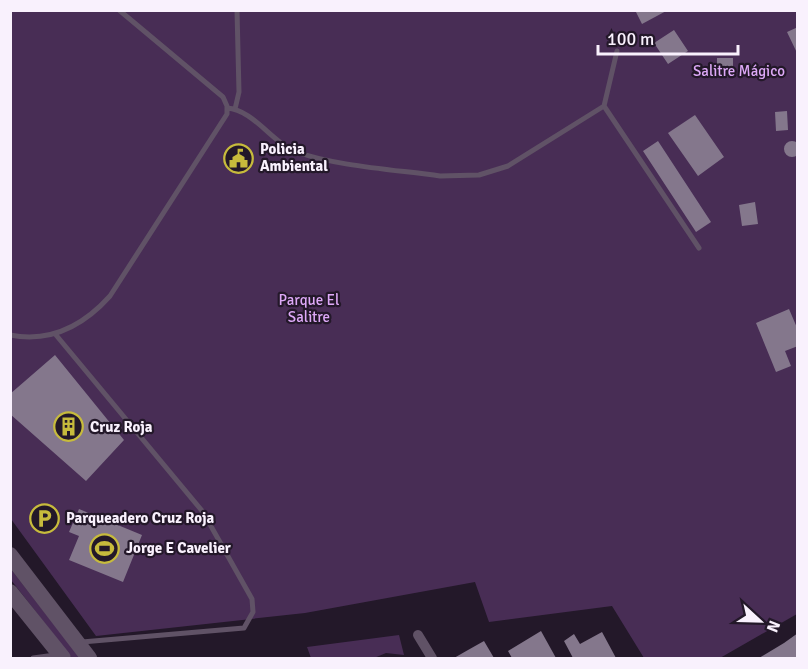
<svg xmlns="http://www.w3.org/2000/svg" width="808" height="669" font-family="Signika,sans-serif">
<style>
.green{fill:#482d55}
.building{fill:#84778c}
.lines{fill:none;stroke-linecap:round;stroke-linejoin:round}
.service{stroke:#605266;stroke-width:5}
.minor{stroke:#605266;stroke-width:10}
.secondary{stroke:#605266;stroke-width:16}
.labels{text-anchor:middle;stroke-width:4.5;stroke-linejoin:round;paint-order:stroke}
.park-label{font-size:15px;fill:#dea9f8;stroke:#231829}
.poi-label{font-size:15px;font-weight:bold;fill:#f9f1fd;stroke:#231829;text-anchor:start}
</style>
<rect width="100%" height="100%" fill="#231829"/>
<path class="green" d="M10 11H797V614L720 658H644L612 606 489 622 475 582 305 613 96 636 11 519Z
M10 568 80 658H72L11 580Z
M399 635 404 655 386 653 374 658H311L307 647Z"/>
<path class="building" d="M635 10H668L642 24Z
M798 27V55L787 32Z
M674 30 688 51 668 64 654 43Z
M717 58H733V77H717Z
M749 72a6 6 0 1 1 12 0a6 6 0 1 1-12 0Z
M787 111 788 130 776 131 775 112Z
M695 115 724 157 698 176 668 133Z
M658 141 711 222 696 232 643 151Z
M784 149a8 8 0 1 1 16 0a8 8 0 1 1-16 0Z
M755 202 758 224 742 226 739 205Z
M789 309 798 330V346L785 351 791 366 776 372 756 323Z
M55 355 124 440 86 481 10 414V394Z
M79 509 142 535 123 582 69 560 79 536 69 532Z
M541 631 556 658H512L508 651Z
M602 632 616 658H573L564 641 574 634 580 644Z
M798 633V658H759L784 643Z
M484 641 494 658H454L468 650Z"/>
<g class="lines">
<path class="service" d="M604 106 617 51
M227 108C254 110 272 143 297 152 335 166 398 170 440 176L479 175 508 166 604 106 699 248
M235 109 239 92 237 10
M10 335C51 343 84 325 110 296L227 114V106L223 97 119 10
M56 335 203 512 252 599 253 612 244 628 82 642
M33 658 55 655"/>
<path class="minor" d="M418 635 432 658"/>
<path class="secondary" d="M10 555 89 658
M10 592 63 658"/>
</g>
<defs>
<symbol id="civic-ring" viewBox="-11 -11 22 22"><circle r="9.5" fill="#231829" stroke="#c7bb3c" stroke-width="1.5"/><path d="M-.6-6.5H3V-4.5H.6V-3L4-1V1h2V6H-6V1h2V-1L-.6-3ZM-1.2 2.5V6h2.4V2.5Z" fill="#c7bb3c"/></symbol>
<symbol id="building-ring" viewBox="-11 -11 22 22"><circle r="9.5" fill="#231829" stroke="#c7bb3c" stroke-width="1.5"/><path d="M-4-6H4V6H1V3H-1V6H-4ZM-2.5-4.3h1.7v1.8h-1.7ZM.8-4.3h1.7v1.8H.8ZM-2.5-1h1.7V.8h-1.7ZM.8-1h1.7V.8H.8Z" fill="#c7bb3c"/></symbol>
<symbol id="parking-ring" viewBox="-11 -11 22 22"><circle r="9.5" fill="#231829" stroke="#c7bb3c" stroke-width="1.5"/><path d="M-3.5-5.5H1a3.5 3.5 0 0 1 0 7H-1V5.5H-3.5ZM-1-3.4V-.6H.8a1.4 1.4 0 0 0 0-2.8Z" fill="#c7bb3c"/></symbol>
<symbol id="stadium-ring" viewBox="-11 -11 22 22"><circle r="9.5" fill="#231829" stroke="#c7bb3c" stroke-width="1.5"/><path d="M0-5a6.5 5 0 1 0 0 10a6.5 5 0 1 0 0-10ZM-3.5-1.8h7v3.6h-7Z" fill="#c7bb3c"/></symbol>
</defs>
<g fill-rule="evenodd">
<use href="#civic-ring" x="222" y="142" width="33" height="33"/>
<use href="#building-ring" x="52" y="410" width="33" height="33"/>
<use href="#parking-ring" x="28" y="502" width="33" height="33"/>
<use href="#stadium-ring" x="88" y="532" width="33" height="33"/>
</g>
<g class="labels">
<g class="park-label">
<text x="739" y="76">Salitre Mágico</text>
<text x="309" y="305">Parque El<tspan x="309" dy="17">Salitre</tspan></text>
</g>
<g class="poi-label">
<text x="260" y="154">Policia<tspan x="260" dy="17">Ambiental</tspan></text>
<text x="90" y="432">Cruz Roja</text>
<text x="66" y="523">Parqueadero Cruz Roja</text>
<text x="126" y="553">Jorge E Cavelier</text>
</g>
</g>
<rect width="808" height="669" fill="none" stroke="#f9f1fd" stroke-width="24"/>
<g transform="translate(760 621) rotate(112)" stroke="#231829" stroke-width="4.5" paint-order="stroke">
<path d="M0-4.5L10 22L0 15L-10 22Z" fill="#f9f1fd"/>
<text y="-9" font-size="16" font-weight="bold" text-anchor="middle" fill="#f9f1fd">N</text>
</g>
<path d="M598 45v9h140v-9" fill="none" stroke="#f9f1fd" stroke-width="3"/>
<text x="607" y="45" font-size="18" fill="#f9f1fd" stroke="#231829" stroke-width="4.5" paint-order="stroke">100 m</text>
</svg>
